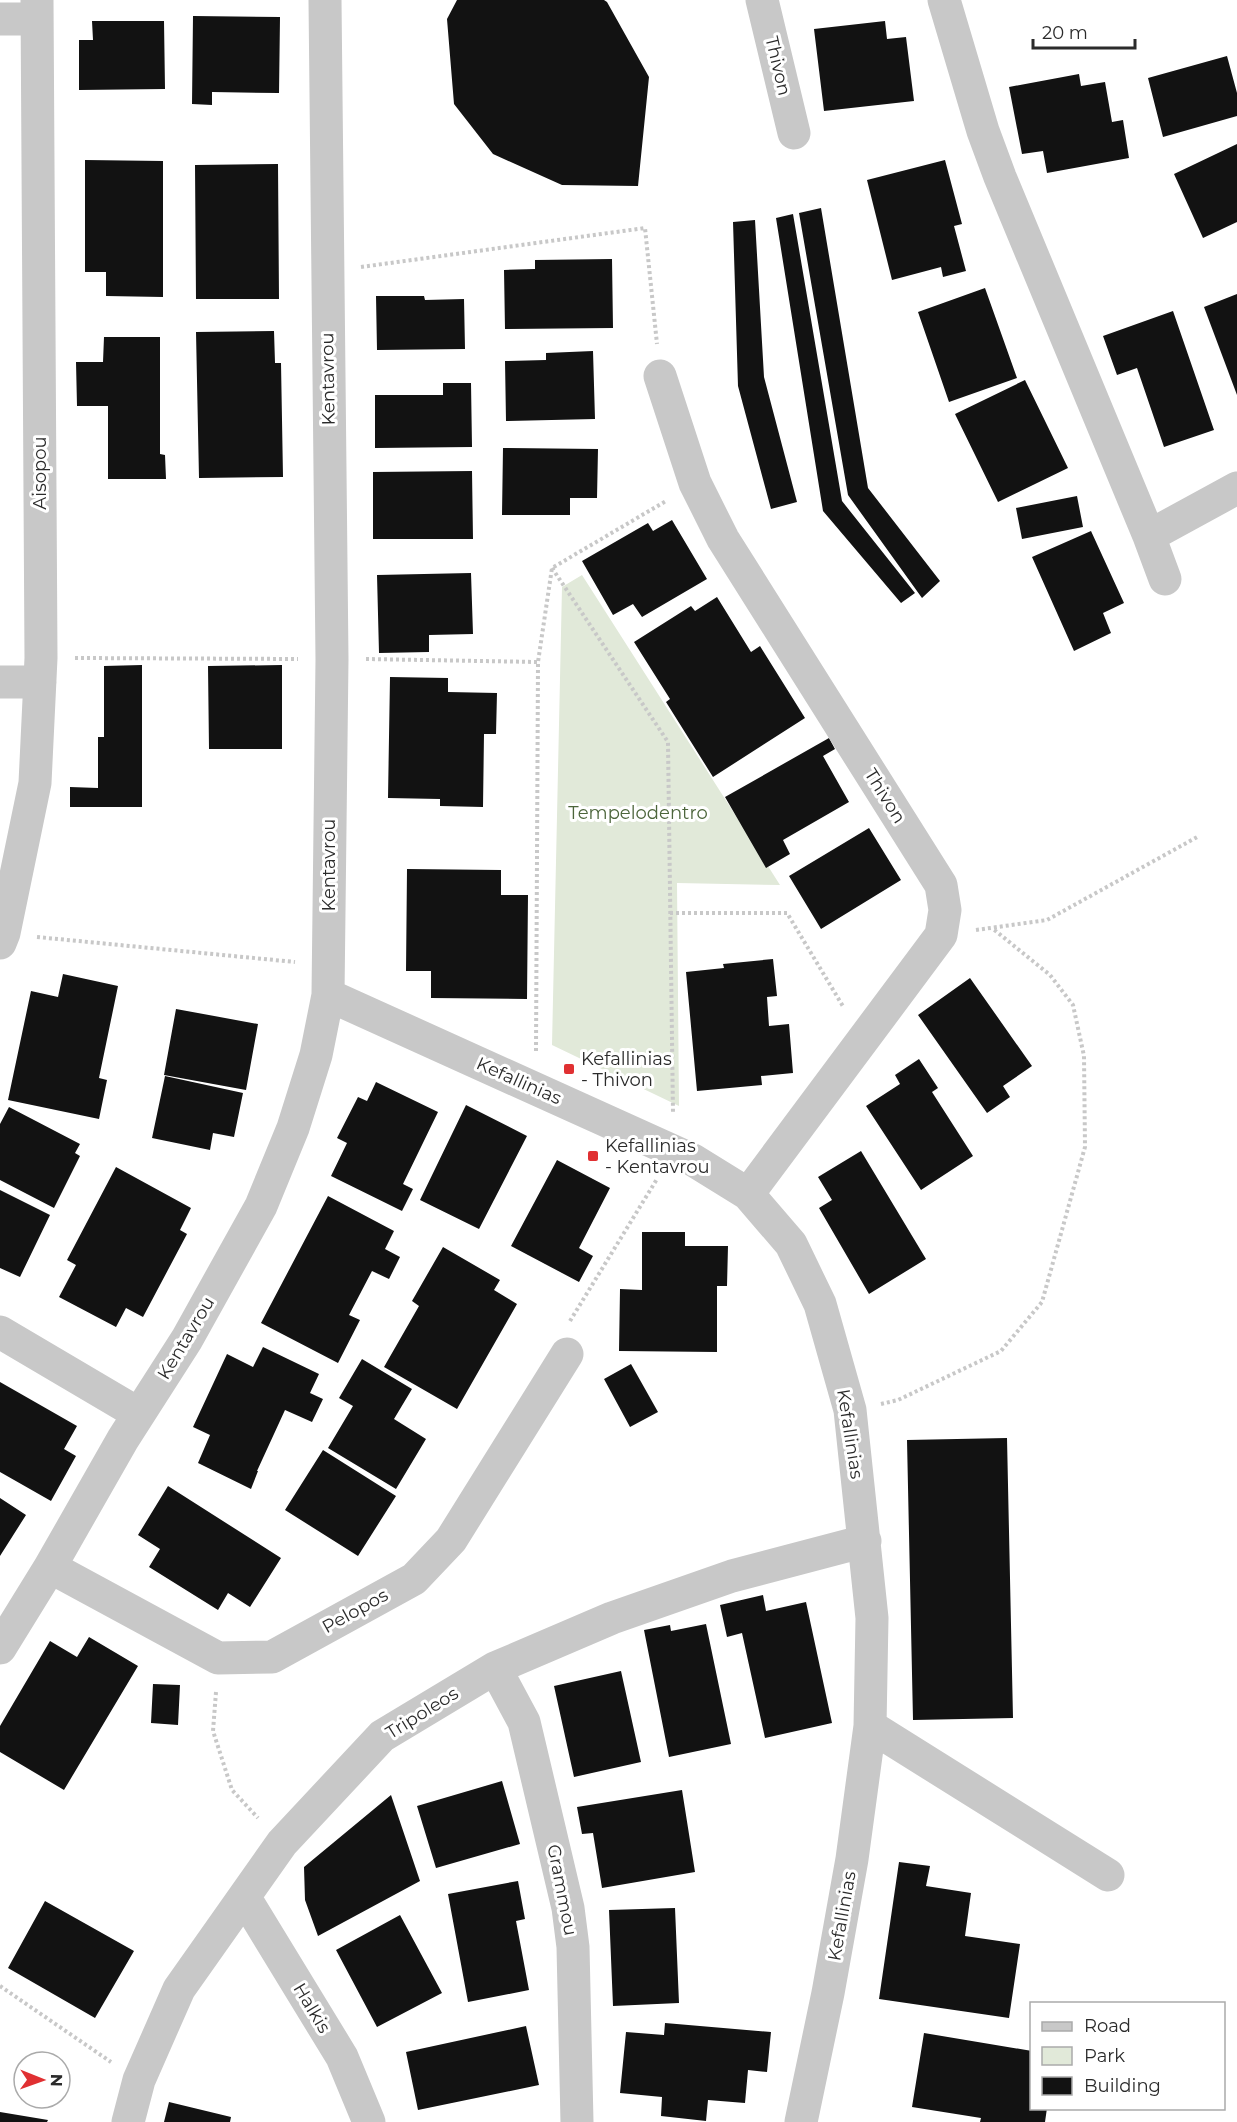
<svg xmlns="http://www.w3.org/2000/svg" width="1237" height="2122" font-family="Montserrat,sans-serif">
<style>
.green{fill:#e1e9d9}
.building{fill:#121212}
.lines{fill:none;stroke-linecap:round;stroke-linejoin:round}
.path{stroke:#c8c8c8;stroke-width:4;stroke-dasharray:3 3;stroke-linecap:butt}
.minor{stroke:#c8c8c8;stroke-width:33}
.poi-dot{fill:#e03032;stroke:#fff;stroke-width:2}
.labels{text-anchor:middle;stroke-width:6;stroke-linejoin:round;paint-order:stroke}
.street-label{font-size:18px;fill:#2b2b2b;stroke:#fff}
.park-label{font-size:18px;fill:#4c653b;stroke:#fff}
.poi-label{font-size:18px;fill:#2b2b2b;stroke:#fff;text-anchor:start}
</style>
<rect width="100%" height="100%" fill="#fff"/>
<path class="green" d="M582 575 780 885 677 883 679 1106 552 1045 562 587Z"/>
<path class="building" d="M457 0H604L607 2 649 77 638 186 562 185 493 154 454 104 447 19Z
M193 16 280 17 279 93 212 92V105L192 104Z
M92 21H164L165 89 79 90V40H93Z
M885 21 887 39 906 37 914 101 824 111 814 29Z
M1227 56 1237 93V116L1163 137 1148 78Z
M1079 74 1081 86 1105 82 1112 122 1123 120 1129 158 1047 173 1043 151 1022 154 1009 87Z
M1237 144V222L1203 238 1174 174Z
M85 160 163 161V297L106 296V272H85Z
M945 160 962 224 954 226 966 271 943 277 941 267 892 280 867 180Z
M278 164 279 299H196L195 165Z
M821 208 868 488 940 581 922 598 848 495 799 213Z
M793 214 842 501 915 593 901 603 823 511 776 218Z
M755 220 764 377 797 502 771 509 738 386 733 222Z
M612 259 613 328 505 329 504 270 535 269V260Z
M985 288 1017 378 949 402 918 312Z
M1237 294V395L1204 307Z
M376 296H424L425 300 464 299 465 349 377 350Z
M1173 311 1214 430 1164 447 1137 368 1117 375 1103 336Z
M274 331 275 363H281L283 477 199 478 196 332Z
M104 337H160V454L165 455 166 479H108V406H77L76 362H103Z
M593 351 595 419 506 421 505 361 546 360V353Z
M1025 380 1068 468 998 502 955 414Z
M443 383H471L472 447 375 448V395H443Z
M503 448 598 449 597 498H570V515H502Z
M472 471 473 539H373V472Z
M1077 496 1083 527 1022 539 1016 508Z
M672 520 707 579 642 617 633 604 613 615 582 561 648 523 653 531Z
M1091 531 1124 603 1103 613 1111 633 1074 651 1032 557Z
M471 573 473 634 429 635V652L379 653 377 575Z
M717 597 751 652 760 646 805 718 713 777 666 702 670 699 634 642 691 606 695 611Z
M142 665V807H70V787L98 788V737H104V666Z
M282 665V749H209L208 666Z
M390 677 448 678V692L497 693 496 734H484L483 807 440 806V799L388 798Z
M829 738 835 749 823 756 849 802 783 840 790 854 766 868 725 797Z
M869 828 901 880 821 929 789 876Z
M407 869 501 870V895H528L527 999 431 998V971H406Z
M773 959 777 996 767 997 769 1026 789 1024 793 1073 761 1076 762 1085 697 1091 686 972 724 968 723 964Z
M63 974 118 986 99 1078 107 1080 99 1119 8 1100 31 991 58 997Z
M970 978 1032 1066 1003 1086 1010 1097 987 1113 918 1015Z
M176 1009 258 1024 246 1090 164 1075Z
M919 1059 938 1088 932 1092 973 1156 921 1190 866 1106 900 1084 895 1075Z
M165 1076 243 1093 234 1137 213 1133 210 1150 152 1138Z
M376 1082 438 1112 403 1184 413 1189 402 1211 331 1176 347 1143 337 1138 358 1097 367 1101Z
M466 1105 527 1136 479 1229 420 1200Z
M9 1107 80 1144 75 1153 80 1156 54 1208 0 1180V1124Z
M861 1151 926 1259 869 1294 819 1208 832 1200 818 1177Z
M557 1160 610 1188 579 1248 593 1256 579 1282 511 1246Z
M116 1167 191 1208 180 1230 187 1234 143 1317 126 1308 116 1327 59 1297 76 1265 67 1260Z
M0 1190 50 1215 20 1277 0 1268Z
M328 1196 394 1231 385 1249 400 1257 389 1279 372 1271 349 1315 360 1320 338 1363 261 1323Z
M642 1232H685V1246H728L727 1286H717V1352L619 1351 620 1289 642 1290Z
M443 1247 500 1280 494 1290 517 1304 457 1409 384 1367 419 1306 412 1301Z
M263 1347 319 1374 310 1393 323 1399 312 1422 285 1410 257 1471H258L251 1489 198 1463 210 1435 193 1427 227 1354 253 1367Z
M362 1359 412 1389 394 1419 426 1439 396 1489 328 1448 353 1406 339 1398Z
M631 1364 658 1412 630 1427 604 1379Z
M0 1382 77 1426 64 1449 76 1456 51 1501 0 1472Z
M1007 1438 1013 1718 913 1720 907 1440Z
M323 1450 396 1496 358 1556 285 1510Z
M168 1486 281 1558 250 1607 228 1593 218 1610 149 1567 160 1549 138 1535Z
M0 1498 26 1515 0 1556Z
M763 1595 766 1611 806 1602 832 1723 765 1738 742 1633 727 1637 720 1605Z
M706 1624 731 1744 669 1757 644 1630 670 1625 671 1631Z
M89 1637 138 1666 64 1790 0 1752V1726L50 1641 77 1657Z
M621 1671 641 1762 574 1777 554 1686Z
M153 1684 180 1685 178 1725 151 1723Z
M502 1781 520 1844 436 1868 417 1806Z
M682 1790 695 1872 602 1888 593 1833 582 1834 577 1807Z
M391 1795 420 1881 318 1936 305 1900 304 1867Z
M899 1862 930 1866 926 1886 971 1893 965 1936 1020 1944 1009 2018 879 1999Z
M518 1881 525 1919 516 1921 529 1990 468 2002 448 1894Z
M45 1901 134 1951 95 2018 8 1968Z
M675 1908 679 2003 613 2006 609 1910Z
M400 1915 442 1993 377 2027 336 1950Z
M665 2023 771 2032 767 2072 748 2070 745 2103 708 2100 706 2121 661 2116 662 2097 620 2093 626 2032 664 2035Z
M526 2026 539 2085 418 2110 406 2052Z
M924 2033 1032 2051V2108H1047L1045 2122H980L981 2118 912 2107Z
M169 2102 231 2117 230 2122H164Z
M0 2112 48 2120 47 2122H0Z"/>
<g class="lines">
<path class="path" d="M361 267 645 228 657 344
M552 568 668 742 673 1113
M75 658 298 659
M366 659 538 662
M670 913H787L844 1008
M976 930 1047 920 1199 836
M37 937 295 962
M536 1051 538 662 552 568 666 501
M570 1321 657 1179
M881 1404 898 1400 1001 1351 1042 1302 1085 1147 1084 1056 1073 1005 1050 975 992 928
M216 1692 213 1731 232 1790 258 1818
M0 1986 111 2062"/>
<path class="minor" d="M762 0 794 133
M944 0 983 131 1000 177 1149 536 1165 579
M0 19H36
M660 376 695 483 723 539 941 885 945 910 941 935 748 1194
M1149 536 1237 488
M0 682H40
M0 943 4 933 35 783 41 658 37 0
M328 995 693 1160 748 1194 791 1244 820 1304 850 1410 872 1618 870 1726 852 1859 828 1993 801 2122
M0 1332 139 1414
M50 1567 218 1658 272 1657 414 1579 451 1540 567 1354
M0 1648 50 1567 123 1439 187 1339 261 1206 293 1128 316 1055 328 995 332 659 325 0
M495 1668 524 1722 568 1908 573 1947 577 2122
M870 1726 1108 1875
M245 1898 342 2057 369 2122
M128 2122 139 2080 179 1989 282 1843 382 1736 495 1668 612 1618 732 1576 865 1541"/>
</g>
<g class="poi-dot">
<rect x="563" y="1063" width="12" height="12" rx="3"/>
<rect x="587" y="1150" width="12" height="12" rx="3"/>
</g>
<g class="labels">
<g class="street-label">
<text transform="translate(778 66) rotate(77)" y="6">Thivon</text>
<text transform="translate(328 379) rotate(-91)" y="6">Kentavrou</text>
<text transform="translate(40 473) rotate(-90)" y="6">Aisopou</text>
<text transform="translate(885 796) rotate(58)" y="6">Thivon</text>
<text transform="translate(329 865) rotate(-90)" y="6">Kentavrou</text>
<text transform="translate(519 1081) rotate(24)" y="6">Kefallinias</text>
<text transform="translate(186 1338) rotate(-59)" y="6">Kentavrou</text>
<text transform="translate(850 1434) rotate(81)" y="6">Kefallinias</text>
<text transform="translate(355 1611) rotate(-29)" y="6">Pelopos</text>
<text transform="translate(422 1713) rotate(-32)" y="6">Tripoleos</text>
<text transform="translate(562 1890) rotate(79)" y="6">Grammou</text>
<text transform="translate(842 1916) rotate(-80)" y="6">Kefallinias</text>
<text transform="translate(312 2008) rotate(59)" y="6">Halkis</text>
</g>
<g class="park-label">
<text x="638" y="819">Tempelodentro</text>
</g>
<g class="poi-label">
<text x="581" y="1065">Kefallinias<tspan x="581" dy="21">- Thivon</tspan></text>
<text x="605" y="1152">Kefallinias<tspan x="605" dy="21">- Kentavrou</tspan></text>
</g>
</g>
<rect x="1030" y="2002" width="195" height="108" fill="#ffffff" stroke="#aaaaaa" stroke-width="1.5"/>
<rect x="1042" y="2022" width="30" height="9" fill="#c8c8c8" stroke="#aaaaaa" stroke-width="1.5"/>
<text x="1084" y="2032" font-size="18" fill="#2b2b2b">Road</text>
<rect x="1042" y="2047" width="30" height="18" fill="#e1e9d9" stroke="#aaaaaa" stroke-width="1.5"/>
<text x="1084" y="2062" font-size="18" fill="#2b2b2b">Park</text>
<rect x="1042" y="2077" width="30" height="18" fill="#121212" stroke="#aaaaaa" stroke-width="1.5"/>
<text x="1084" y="2092" font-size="18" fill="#2b2b2b">Building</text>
<g transform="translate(42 2080) rotate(91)"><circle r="28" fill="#ffffff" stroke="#aaaaaa" stroke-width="1.5"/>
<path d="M0-4.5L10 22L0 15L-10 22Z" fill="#e03032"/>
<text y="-9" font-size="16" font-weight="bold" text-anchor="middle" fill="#2b2b2b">N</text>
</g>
<path d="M1033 39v9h102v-9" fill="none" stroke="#2b2b2b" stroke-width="3"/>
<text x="1042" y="39" font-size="18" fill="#2b2b2b" stroke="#ffffff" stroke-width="4.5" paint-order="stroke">20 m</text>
</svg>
